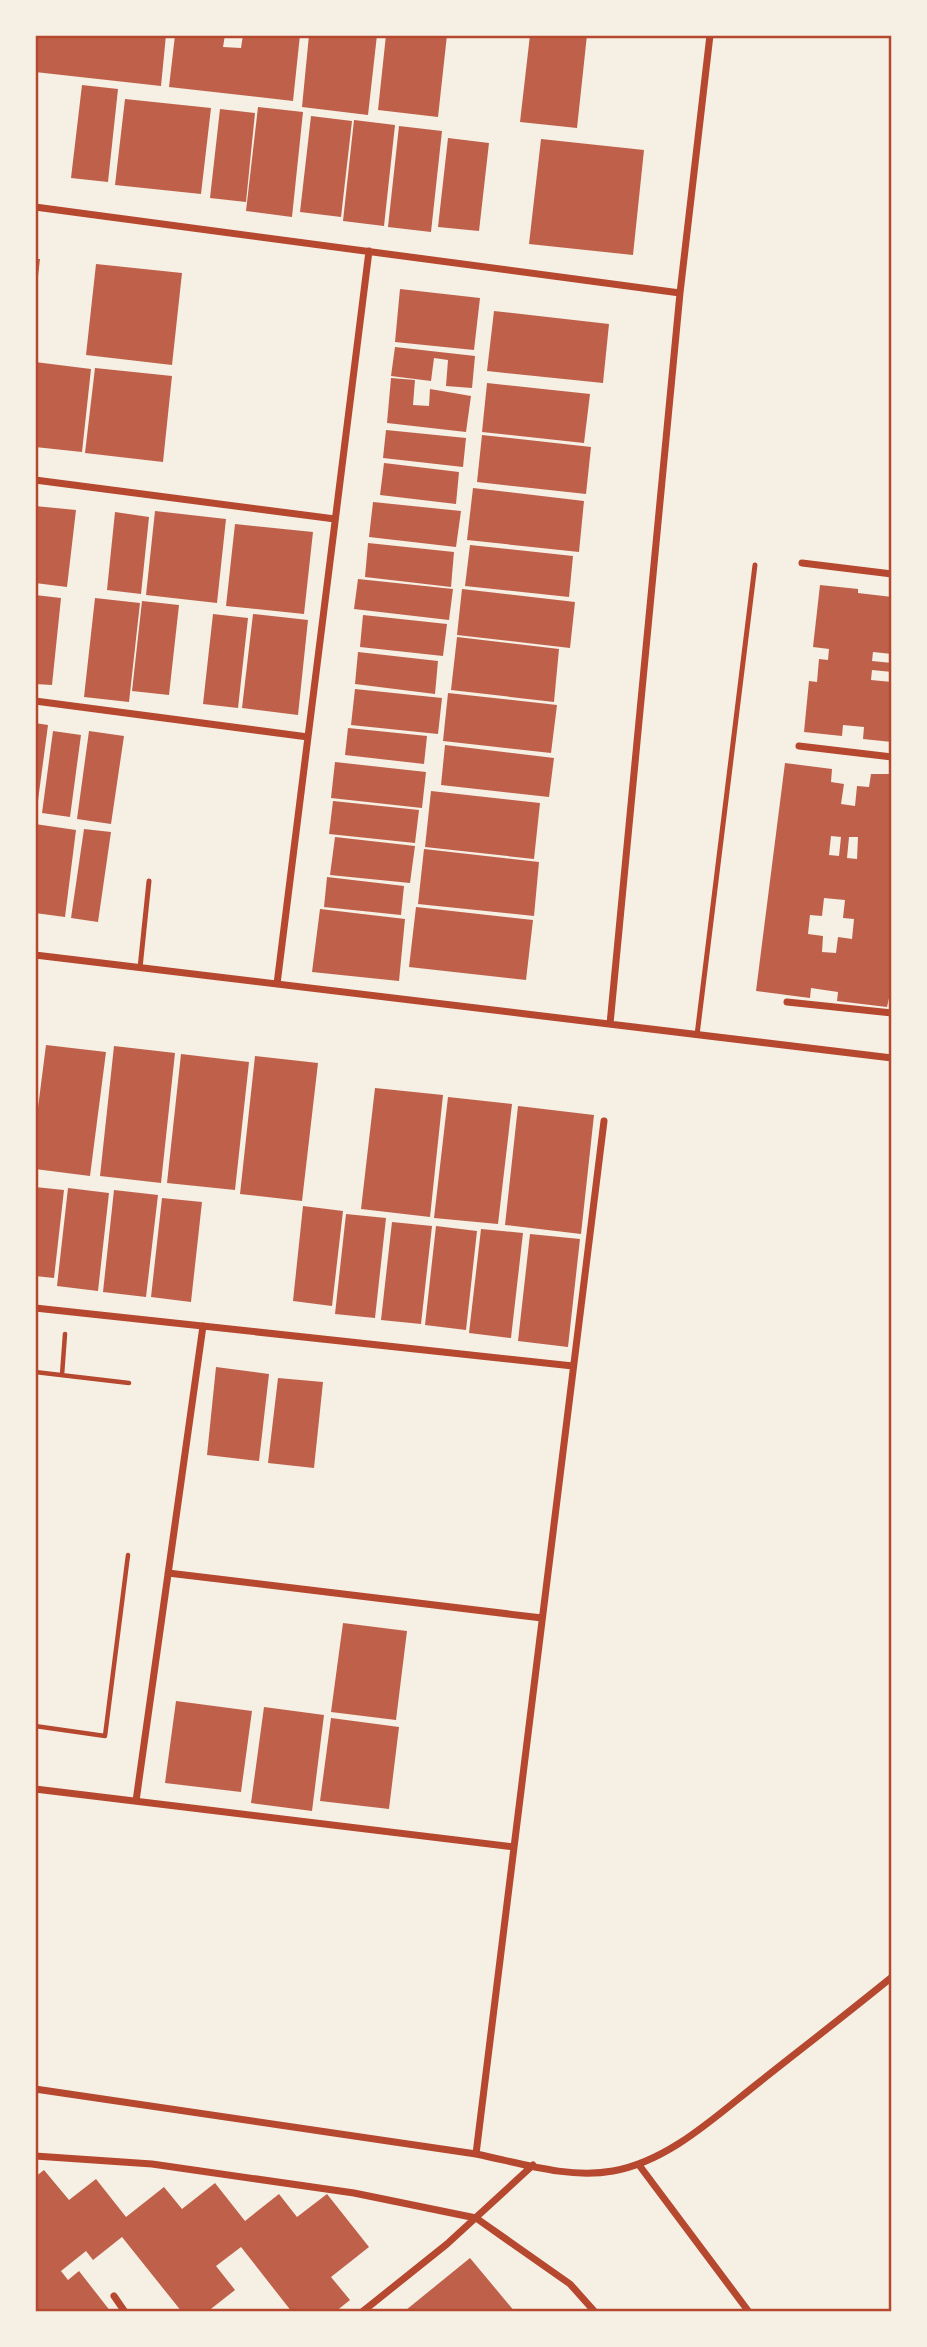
<svg xmlns="http://www.w3.org/2000/svg" width="927" height="2347" font-family="'Varela Round',sans-serif">
<style>
.building{fill:#bf614a;fill-rule:evenodd}
.lines{fill:none;stroke-linecap:round;stroke-linejoin:round}
.path{stroke:#b5482f;stroke-width:4.5}
.service{stroke:#b5482f;stroke-width:5}
.minor{stroke:#b5482f;stroke-width:7}
.neatline{fill:none;stroke:#b5482f;stroke-width:2.5}
</style>
<rect width="100%" height="100%" fill="#f6efe4"/>
<path class="building" d="M35 35H166L161 86 35 72Z
M175 35H225L223 47 241 48 243 35H300L293 101 169 87Z
M309 35H377L368 115 302 107Z
M386 35H447L438 117 378 110Z
M530 35H587L577 128 520 122Z
M82 85 118 89 108 182 71 178Z
M125 99 211 108 201 194 115 185Z
M258 107 303 112 292 217 246 211Z
M220 109 255 113 246 202 210 198Z
M311 116 352 121 341 217 300 212Z
M354 120 395 125 384 226 343 221Z
M399 126 442 131 431 232 388 227Z
M448 138 489 143 479 231 438 227Z
M541 139 644 150 633 255 529 244Z
M35 259H40L37 285 35 284Z
M96 264 182 273 172 365 86 355Z
M400 289 480 298 474 350 395 342Z
M494 311 609 324 603 383 487 371Z
M395 347 475 356 472 388 446 386 448 360 434 358 431 381 391 376Z
M35 362 91 369 82 452 35 447Z
M95 368 172 376 163 462 85 453Z
M391 378 415 380 413 405 429 406 430 389 471 396 466 432 387 423Z
M487 383 590 394 584 443 482 432Z
M386 430 466 438 463 467 383 458Z
M482 435 591 447 586 494 477 482Z
M384 463 459 472 456 504 380 495Z
M473 488 584 501 579 552 467 540Z
M373 502 461 511 456 547 369 537Z
M35 506 76 510 67 587 35 583Z
M155 511 226 519 217 603 146 595Z
M115 512 149 517 141 594 107 590Z
M235 524 313 532 304 614 226 606Z
M368 543 454 552 451 587 365 577Z
M470 545 573 556 569 597 465 586Z
M358 579 453 589 449 620 354 609Z
M820 585 858 589V593L892 597V654L873 652 872 661 892 663V672L872 670 871 680 892 682V742L863 739 864 727 843 725 842 736 804 732 809 681 817 682 819 659 828 660 829 649 813 647Z
M462 589 575 602 570 648 457 635Z
M35 595 61 598 52 685 35 684Z
M95 598 140 603 129 702 84 697Z
M142 601 179 605 169 695 132 691Z
M213 614 248 618 238 708 203 704Z
M253 614 308 620 298 715 242 708Z
M363 615 447 624 443 656 360 647Z
M457 637 559 649 554 702 451 690Z
M358 652 438 661 435 694 355 684Z
M355 689 442 698 438 734 351 725Z
M448 693 557 705 551 753 443 741Z
M35 723 48 725 37 808H35Z
M348 728 427 736 424 764 345 755Z
M53 731 81 735 70 817 42 813Z
M89 731 124 736 111 824 77 819Z
M445 745 554 758 549 797 441 785Z
M335 762 426 772 422 808 331 798Z
M785 763 832 769 831 782 844 784 841 804 855 806 857 786 869 787 871 774H892V922L890 935 892 936V998H889L887 1007 837 1001 838 992 811 988 810 998 756 991ZM831 836 841 837 839 856 829 855ZM849 837H858L857 859 847 858ZM824 898 845 900 843 918 854 919 852 939 838 937 836 953 822 952 823 936 808 934 810 915 822 916Z
M431 791 540 803 534 859 425 847Z
M333 801 419 810 415 843 329 834Z
M35 824 76 830 65 917 35 913Z
M84 829 111 832 98 922 71 918Z
M335 837 415 846 410 883 330 875Z
M424 849 539 862 534 916 418 904Z
M327 877 404 886 401 915 324 907Z
M416 907 533 920 526 980 409 967Z
M320 909 405 919 399 981 312 972Z
M46 1045 106 1052 90 1176 35 1169V1131Z
M114 1046 175 1053 161 1183 100 1176Z
M181 1054 249 1062 235 1190 167 1183Z
M255 1056 318 1063 302 1201 240 1194Z
M375 1088 443 1095 430 1217 361 1209Z
M448 1097 512 1104 498 1224 434 1218Z
M518 1106 594 1115 581 1234 505 1225Z
M35 1187 64 1190 54 1278 35 1276Z
M68 1188 109 1193 98 1291 57 1286Z
M114 1190 158 1195 146 1297 103 1292Z
M162 1198 202 1202 191 1302 151 1297Z
M303 1206 343 1211 332 1306 293 1301Z
M346 1214 386 1218 375 1318 335 1314Z
M392 1222 432 1226 421 1324 381 1320Z
M436 1226 477 1231 466 1330 425 1325Z
M481 1229 523 1233 511 1338 469 1333Z
M530 1234 580 1239 568 1347 518 1341Z
M216 1367 269 1374 259 1461 207 1455Z
M278 1378 323 1382 314 1468 268 1463Z
M343 1623 407 1631 396 1720 331 1712Z
M176 1701 252 1711 241 1792 165 1783Z
M264 1707 324 1715 312 1811 251 1803Z
M331 1718 399 1727 389 1809 320 1801Z
M44 2170 69 2200 96 2179 126 2217 164 2187 182 2209 215 2183 245 2221 279 2194 297 2217 327 2194 369 2247 331 2277 350 2300 335 2312H292L241 2247 216 2266 235 2290 207 2312H182L122 2237 93 2260 86 2251 61 2271 68 2280 79 2271 111 2312H35V2177Z
M470 2258 515 2312H408L406 2310Z"/>
<g class="lines">
<path class="path" d="M35 1372 129 1383
M62 1375 65 1334
M35 1726 105 1736 128 1555"/>
<path class="service" d="M140 968 149 881
M697 1035 755 565"/>
<path class="minor" d="M35 207 680 293
M35 480 335 519
M802 563 892 574
M35 701 308 737
M799 746 892 757
M35 955 892 1058
M277 984 369 251
M787 1002 892 1013
M610 1024 680 293 710 35
M35 1308 573 1366
M168 1573 542 1618
M35 1789 514 1847
M136 1801 203 1326
M35 2089 476 2154C520 2163 568 2179 613 2171 670 2161 718 2114 762 2080 805 2046 849 2012 892 1977
M476 2154 604 1121
M35 2156 152 2164 354 2193 476 2218 570 2284 595 2312
M639 2165 749 2312
M114 2296 125 2312
M362 2312 447 2244 533 2165"/>
</g>
<rect width="927" height="2347" fill="none" stroke="#f6efe4" stroke-width="74"/>
<rect x="37" y="37" width="853" height="2273" class="neatline"/>
</svg>
